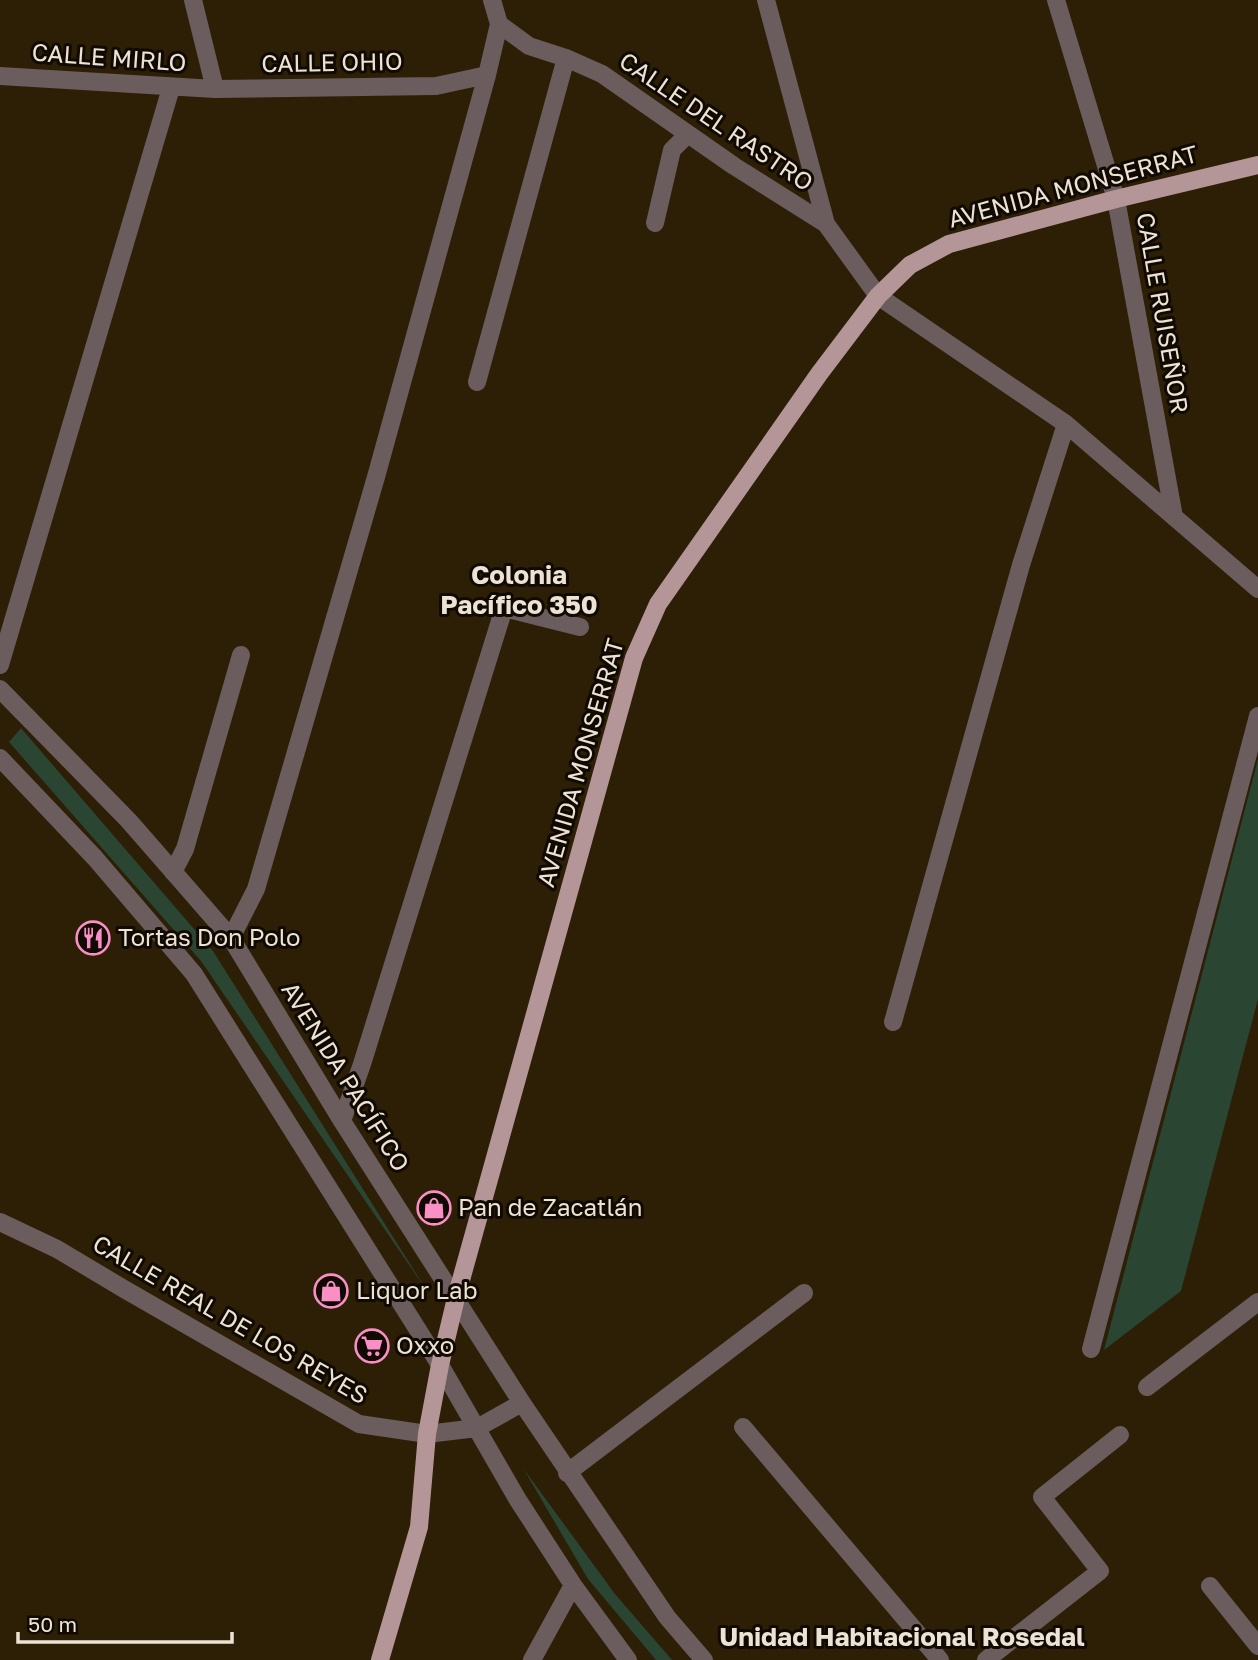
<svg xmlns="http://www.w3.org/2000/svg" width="1258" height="1660" font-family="'Golos Text',sans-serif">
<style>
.green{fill:#2a4532}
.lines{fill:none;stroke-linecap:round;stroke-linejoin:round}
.minor{stroke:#6b5c5d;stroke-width:18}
.major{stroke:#b49698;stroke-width:18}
.labels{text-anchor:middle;stroke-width:6;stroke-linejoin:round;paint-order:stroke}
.street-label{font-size:24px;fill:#ede3d5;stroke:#100a03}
.poi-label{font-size:24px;fill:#ede3d5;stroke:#100a03;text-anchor:start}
.neighbourhood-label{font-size:26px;font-weight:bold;fill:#ede3d5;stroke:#100a03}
</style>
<rect width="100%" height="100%" fill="#2d1e06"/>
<path class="green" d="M21 728 213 951 429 1294 201 961 9 742Z
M1258 759V999L1181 1291 1104 1350Z
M523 1468 615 1594 672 1660H656L588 1579Z"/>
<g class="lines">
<path class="minor" d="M193 0 215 89
M766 0 826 224
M1056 0 1116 199 1174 517
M499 24 529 46 566 58 602 74 734 166 826 224 878 296 1066 424 1258 589
M0 76 215 89 436 86 487 75 499 24 492 0
M655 223 672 150 688 134
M477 382 566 58
M0 665 171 88
M0 689 129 821 231 938 342 1121 522 1403 667 1617 704 1660
M0 758 95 858 194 974 440 1365 518 1500 573 1585 628 1660
M173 872 185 849 241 655
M231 938 256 889 376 477 487 75
M893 1022 1021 565 1066 424
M342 1121 362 1064 504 608 580 627
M0 1222 57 1249 124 1289 359 1424 427 1434 477 1428 522 1403
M1091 1349 1258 716
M1147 1387 1258 1302
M743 1427 940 1660
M567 1473 804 1293
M1210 1586 1258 1646
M532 1660 573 1585
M986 1660 1100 1571 1042 1497 1120 1435"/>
<path class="major" d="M380 1660 419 1527 427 1434 440 1365 456 1298 634 658 658 604 819 374 878 296 910 265 949 244 1116 199 1258 165"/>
</g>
<defs>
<symbol id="restaurant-ring" viewBox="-11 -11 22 22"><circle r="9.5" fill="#100a03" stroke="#fa8fc6" stroke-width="1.5"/><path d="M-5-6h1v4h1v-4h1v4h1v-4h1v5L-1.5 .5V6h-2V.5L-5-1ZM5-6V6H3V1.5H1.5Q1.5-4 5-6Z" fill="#fa8fc6"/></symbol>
<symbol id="shop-ring" viewBox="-11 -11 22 22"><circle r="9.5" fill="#100a03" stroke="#fa8fc6" stroke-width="1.5"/><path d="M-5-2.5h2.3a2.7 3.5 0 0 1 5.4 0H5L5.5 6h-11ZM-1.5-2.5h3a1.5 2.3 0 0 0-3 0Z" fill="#fa8fc6"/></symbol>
<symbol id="supermarket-ring" viewBox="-11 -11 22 22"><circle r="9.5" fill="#100a03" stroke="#fa8fc6" stroke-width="1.5"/><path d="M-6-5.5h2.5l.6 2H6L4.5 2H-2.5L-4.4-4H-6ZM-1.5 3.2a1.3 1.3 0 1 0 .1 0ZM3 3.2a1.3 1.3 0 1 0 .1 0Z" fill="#fa8fc6"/></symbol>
</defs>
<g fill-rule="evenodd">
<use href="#restaurant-ring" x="74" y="919" width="38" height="38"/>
<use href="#shop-ring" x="415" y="1189" width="38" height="38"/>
<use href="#shop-ring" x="312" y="1272" width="38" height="38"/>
<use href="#supermarket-ring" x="353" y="1327" width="38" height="38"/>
</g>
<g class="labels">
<g class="street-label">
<text transform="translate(109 58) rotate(4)" y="8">CALLE MIRLO</text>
<text transform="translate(332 63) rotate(-1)" y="8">CALLE OHIO</text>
<text transform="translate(716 122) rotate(34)" y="8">CALLE DEL RASTRO</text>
<text transform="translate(1073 187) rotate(-15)" y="8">AVENIDA MONSERRAT</text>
<text transform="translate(1162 313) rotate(80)" y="8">CALLE RUISEÑOR</text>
<text transform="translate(581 763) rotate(-74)" y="8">AVENIDA MONSERRAT</text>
<text transform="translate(345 1077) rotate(58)" y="8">AVENIDA PACÍFICO</text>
<text transform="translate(230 1320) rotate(30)" y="8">CALLE REAL DE LOS REYES</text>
</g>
<g class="poi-label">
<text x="118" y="946">Tortas Don Polo</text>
<text x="458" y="1216">Pan de Zacatlán</text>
<text x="356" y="1299">Liquor Lab</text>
<text x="396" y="1354">Oxxo</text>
</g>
<g class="neighbourhood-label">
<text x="519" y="584">Colonia<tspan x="519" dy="30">Pacífico 350</tspan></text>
<text x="902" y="1646">Unidad Habitacional Rosedal</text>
</g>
</g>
<path d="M18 1632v10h214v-10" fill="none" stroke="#ede3d5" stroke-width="3.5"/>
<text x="28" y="1632" font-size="21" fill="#ede3d5" stroke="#100a03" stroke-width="5" paint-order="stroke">50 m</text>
</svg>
